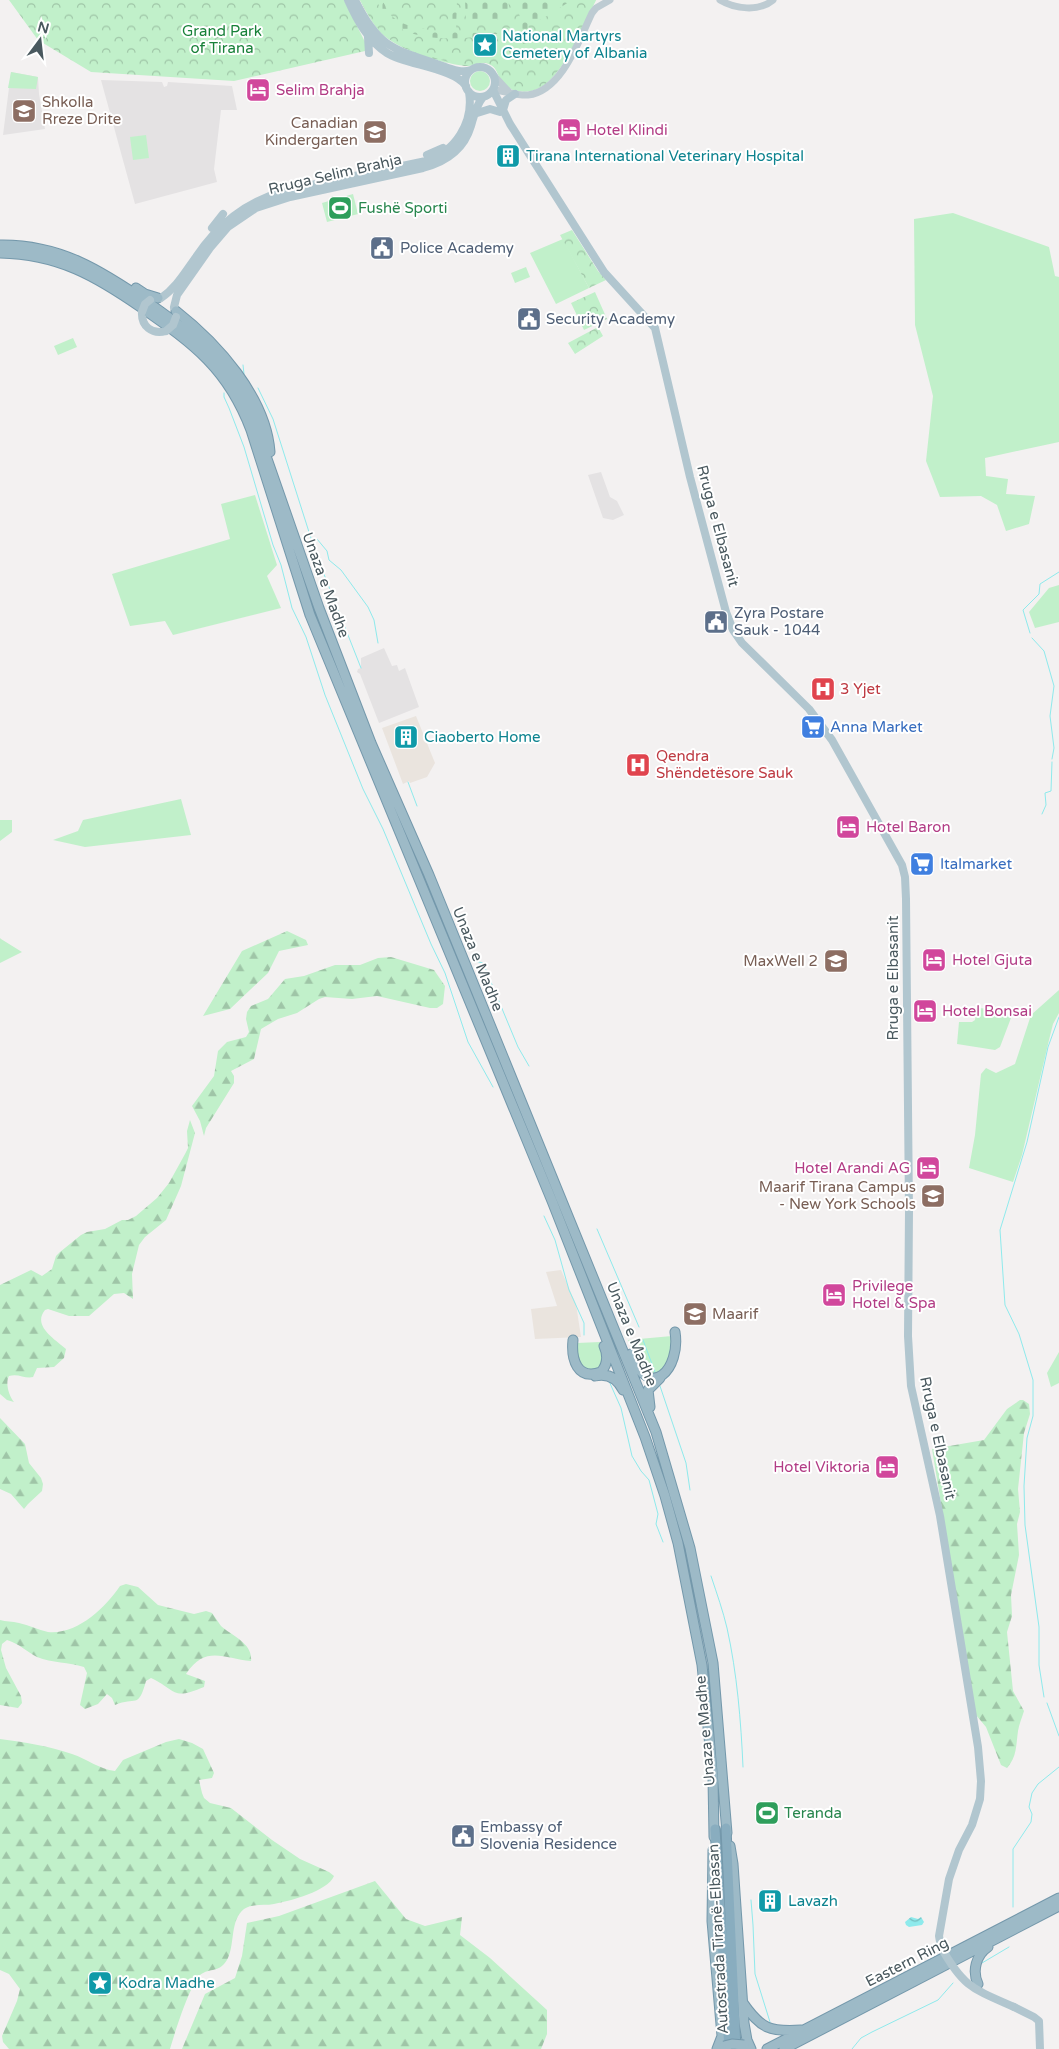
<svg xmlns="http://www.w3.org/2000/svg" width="1059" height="2049" font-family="'Varela Round',sans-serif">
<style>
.commercial{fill:#eae4de}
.education{fill:#e4e2e3}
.grass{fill:#c1f0ca}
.forest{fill:url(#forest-firs)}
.cemetery{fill:url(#cemetery-stones)}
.park{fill:url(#park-crowns)}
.water{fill:url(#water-waves)}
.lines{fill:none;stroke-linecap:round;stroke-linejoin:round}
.stream{stroke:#8eeaec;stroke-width:1}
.trunk-casing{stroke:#7498ab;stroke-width:11}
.motorway-casing{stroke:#7498ab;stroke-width:11}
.secondary{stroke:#bdcbd2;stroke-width:7}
.primary{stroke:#b1c6cf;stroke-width:8}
.trunk{stroke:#9dbac7;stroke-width:9}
.motorway{stroke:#89adbf;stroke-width:9}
.trunk-bridge-casing{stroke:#7498ab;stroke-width:11;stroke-linecap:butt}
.primary-bridge{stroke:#b1c6cf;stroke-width:8}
.trunk-bridge{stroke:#9dbac7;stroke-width:9}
.labels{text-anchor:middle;stroke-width:4;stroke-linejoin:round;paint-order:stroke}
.park-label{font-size:15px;fill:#188139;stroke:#fff}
.culture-label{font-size:15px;fill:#0d838f;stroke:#fff;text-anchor:start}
.hotel-label{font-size:15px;fill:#b23c85;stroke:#fff;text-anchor:start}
.education-label{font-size:15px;fill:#785e54;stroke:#fff;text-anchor:end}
.street-label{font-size:15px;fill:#49585e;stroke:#fff}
.leisure-label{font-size:15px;fill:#27864d;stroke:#fff;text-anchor:start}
.service-label{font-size:15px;fill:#4e5e75;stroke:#fff;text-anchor:start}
.health-label{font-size:15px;fill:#be3a42;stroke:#fff;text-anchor:start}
.shop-label{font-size:15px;fill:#366cbe;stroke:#fff;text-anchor:start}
</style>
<defs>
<pattern id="forest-firs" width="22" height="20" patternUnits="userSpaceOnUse" patternTransform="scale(1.25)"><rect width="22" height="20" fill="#c1f0ca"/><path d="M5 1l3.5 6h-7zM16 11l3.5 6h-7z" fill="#9fc5a7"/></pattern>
<pattern id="cemetery-stones" width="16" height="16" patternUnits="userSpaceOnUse" patternTransform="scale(1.25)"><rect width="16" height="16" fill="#c1f0ca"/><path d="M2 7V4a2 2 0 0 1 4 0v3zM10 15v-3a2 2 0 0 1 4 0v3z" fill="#9fc5a7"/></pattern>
<pattern id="park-crowns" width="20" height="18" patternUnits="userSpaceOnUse" patternTransform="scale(1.25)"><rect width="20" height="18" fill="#c1f0ca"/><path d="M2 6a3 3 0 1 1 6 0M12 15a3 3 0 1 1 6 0" fill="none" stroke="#9fc5a7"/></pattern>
<pattern id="water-waves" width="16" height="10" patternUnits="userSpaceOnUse" patternTransform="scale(1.25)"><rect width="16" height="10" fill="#8eeaec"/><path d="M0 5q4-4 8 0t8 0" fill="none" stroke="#76c0c2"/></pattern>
</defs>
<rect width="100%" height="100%" fill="#f3f1f1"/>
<path class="commercial" d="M416 716 435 763 427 777 410 783 409 781 403 784 382 728Z
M561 1270 576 1304 581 1337 535 1339 531 1309 557 1306 546 1272Z"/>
<path class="education" d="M11 72 38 77 39 94 45 129 3 135Z
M101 80 162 82 164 87 167 86 168 82 232 86 237 110H221L214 169 217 182 135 204Z
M601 472 610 497 617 501 624 515 613 520 603 518 588 475Z
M384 648 392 666 397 665 399 671 405 668 419 707 379 723 360 674 357 672 358 669 361 668V658Z"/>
<path class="grass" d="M470 81a10 10 0 1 1 20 0a10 10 0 1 1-20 0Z
M11 72 38 77 36 89 8 88Z
M146 135 149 158 133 160 130 137Z
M353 194 358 214 327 222 322 203Z
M953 213 1049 247 1055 276 1059 277V442L985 458 986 476 1008 479 1006 494 1035 496 1029 524 1006 531 997 505 981 496 940 497 926 461 933 396 915 325 914 219Z
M563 239 589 288 556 304 530 253Z
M526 267 530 277 515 283 511 273Z
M73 338 77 347 58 355 54 346Z
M255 495 277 565 267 576 281 608 173 635 165 621 130 626 112 574 230 539 221 504Z
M1059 585V622L1035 628 1029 612 1049 588Z
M181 799 191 835 85 847 53 840 78 831 83 820Z
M0 820H12V832L0 841Z
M0 938 1 939 22 952 0 963Z
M1059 990V1013L1053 1024 1049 1040 1022 1155 1013 1182 969 1168 975 1135 981 1074 986 1068 996 1073 1015 1064 1031 1015Z
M977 1008 1014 1010 1000 1047 995 1050 957 1044 959 1022H972L975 1020Z
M672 1336 674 1339 665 1370 652 1376 640 1368 628 1340Z
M600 1342 605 1357 599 1370 580 1368 576 1346 577 1343Z
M1059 1352V1383L1051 1387 1047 1373Z"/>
<path class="forest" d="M287 931 306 940 308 945 279 951 268 973 230 1009 203 1016 242 951Z
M391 957 434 970 445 986 443 1004 437 1008H430L377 996 352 999 325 997 319 999 297 1013 278 1019 261 1029 254 1059 231 1071 234 1076V1083L206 1128 204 1136 200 1121 192 1106 214 1076 218 1051 227 1042 246 1037 249 1032 246 1019 247 1012 251 1006 268 999 285 979 304 976 335 965H360L378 958Z
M190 1120 195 1133 181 1186 166 1220 145 1237 139 1245 132 1274 133 1299 124 1293 114 1294 89 1316H69L48 1309 45 1310C32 1326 55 1339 66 1349L64 1358 54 1367 37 1368 33 1377C25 1379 18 1373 9 1376 5 1383 9 1396 14 1402L7 1400 0 1394V1285L31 1270 42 1276 52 1269 56 1256 60 1252 81 1235 87 1232 105 1229 122 1220H128L136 1216 157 1198 169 1183 185 1154 188 1148 187 1131Z
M1020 1400H1023L1029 1404 1030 1414 1024 1433 1018 1489 1020 1512 1017 1524 1019 1555 1011 1595 1012 1616 1007 1632 1013 1691 1024 1711C1022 1718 1019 1724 1018 1731 1016 1745 1017 1757 1007 1768L1001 1765 986 1727 976 1715 932 1449 984 1440 1007 1409Z
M0 1418 25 1444 29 1463 41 1478 43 1484 42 1491 28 1504 24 1509 11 1494 0 1489Z
M126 1584 138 1587 158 1605 194 1614 206 1611 212 1613C215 1617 218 1622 221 1626 232 1636 253 1643 251 1661 224 1659 206 1644 186 1674L205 1681 204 1687C171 1701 177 1690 151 1678L146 1681C138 1710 136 1696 115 1705L112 1698 107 1694 98 1704 85 1709 80 1705 87 1673 84 1667C69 1662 52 1663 37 1657 27 1652 20 1644 7 1640L2 1644 1 1650 6 1668 21 1696 22 1703 18 1708 0 1705V1620C6 1622 12 1621 19 1623 29 1625 38 1630 48 1632 77 1635 105 1608 120 1586Z
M0 1739C24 1742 49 1746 72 1754 87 1759 99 1769 115 1771L123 1760 166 1742 179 1739 192 1743 203 1749 214 1773 212 1778 199 1780 202 1793 204 1798 210 1803 231 1808 272 1840 300 1859 329 1872 334 1876C328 1891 290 1901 274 1904 264 1906 253 1903 244 1909 230 1920 235 1943 228 1958 220 1974 210 1967 200 1975 189 1987 175 2032 170 2049H9L3 2042 2 2036 17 2001 20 1989 9 1974 0 1970Z
M375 1881 406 1919 425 1926 462 1917 460 1935 490 1958 547 2010V2034L541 2049H182L205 1994 235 1978 242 1956 247 1923 279 1916Z"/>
<path class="cemetery" d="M360 0H596C586 19 560 80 540 87 532 90 521 89 513 90 509 87 503 84 501 80 497 74 497 68 491 65 481 59 474 67 465 66 441 63 397 50 380 32 372 23 366 11 360 0Z"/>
<path class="park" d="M9 0H344L366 44 365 51 234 81 91 72 38 40Z
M360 0H377C390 50 473 40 511 31L516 46 533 41 528 25 547 16 572 0H596C583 25 563 80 535 90 523 94 507 91 501 80 497 72 496 66 487 63 478 61 472 67 464 65 452 64 440 59 428 56 391 45 377 34 360 0Z
M383 0H452L448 31C441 33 432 31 425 29 406 26 388 21 383 0Z
M457 0H465L466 22 511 18 508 0H516L521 22C505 33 476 34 458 32L456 29Z
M572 230 598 271 606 280 589 288 560 235Z
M595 292 607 319 584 330 571 303Z
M598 327 603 336 575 354 568 343Z"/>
<path class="water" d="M911 1917 918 1919 921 1917 924 1922 922 1925 909 1927 906 1925 905 1922Z"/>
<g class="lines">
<path class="stream" d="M243 365 244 374
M258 388 273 419 316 554 361 668
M224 393V397L229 408 244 447 273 545 281 565 292 608 306 637 325 695 363 789 383 829 431 944 445 973 468 1042 493 1087
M303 536 309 534
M317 539 327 551 329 560 341 570 368 607 374 620 378 643
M335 626 341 623
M1030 633 1023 610 1039 594 1040 584 1059 572
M1032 638 1044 651 1054 686 1050 716 1054 748 1052 759
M408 782 417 806
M1042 814 1046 805 1045 793 1051 791 1052 762
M475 961 483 963 518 1047 529 1066
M544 1216 555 1240 569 1290 584 1323V1335
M597 1229 639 1327
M643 1340 655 1372
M609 1381 621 1408 632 1456 641 1471 649 1480 658 1514 656 1524 663 1542
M660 1386 686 1463 690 1490
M711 1576C717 1594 723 1611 727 1628 737 1673 741 1721 743 1767
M1044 1697 1039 1665V1627L1025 1525 1024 1486 1027 1438 1033 1416V1380L1019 1334 1005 1305 1000 1230 1027 1142 1048 1047 1059 1017
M1047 1703 1059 1736
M751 1900 753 1925 755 1974 770 2022
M1013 1907V1849L1031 1822 1032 1814 1029 1807 1032 1793 1038 1784 1059 1767
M982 1963 1009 1947
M852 2049 861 2038 872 2032 938 2000 953 1983"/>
<defs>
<path id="trunk" d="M0 245C60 244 102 271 150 304 193 334 225 359 249 407L319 608 371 743 429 875 656 1432 690 1548 713 1663 727 1833
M0 253C58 254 96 276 142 308 194 344 228 369 251 430L310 615 552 1201 645 1437 665 1496 678 1543 702 1665 713 1778 714 1837
M136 288 145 294 158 298
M176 311C217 343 266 397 270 452
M573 1340C571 1359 577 1381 601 1372 608 1364 608 1355 604 1346
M631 1354C650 1403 681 1368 675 1332
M595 1376C608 1373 617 1378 623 1390
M650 1407 648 1390 660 1378
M730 1846 733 1864 744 2023 747 2040 751 2049
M713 1850 712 1921 722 2036 717 2049
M978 1984C972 1971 976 1955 988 1947
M743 2003C761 2029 770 2032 801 2030
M767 2049 1059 1898
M784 2049 1059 1906"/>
<path id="motorway" d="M726 1828 736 2049
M715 1829 729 2049"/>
</defs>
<use href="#trunk" class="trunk-casing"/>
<use href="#motorway" class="motorway-casing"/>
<path class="secondary" d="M720 0C735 9 759 12 773 0
M495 77 509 92
M494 90C505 91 517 96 528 95 562 91 579 40 592 13L596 8 610 0"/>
<path class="primary" d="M348 0C357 20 368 41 387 53 406 65 454 68 466 86
M355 0C377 45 391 49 437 64 447 67 460 74 471 70
M368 37 369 53
M465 82a15 15 0 1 1 30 0a15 15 0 1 1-30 0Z
M493 90 510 124 604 272 655 328 690 477 726 612 733 630 742 643 809 709 832 740 902 865 905 877 906 899 909 1211 908 1336 911 1386 940 1516 978 1747 981 1781 980 1799 972 1825 959 1850 949 1879 939 1936 941 1947
M503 110 506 100 515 94
M474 114 490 109 500 112
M427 155 443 148
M212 228 223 214
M161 298C176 288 185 272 196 257 218 224 245 203 283 191L426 161C455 152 474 123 469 92
M174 307 177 295 210 248 228 227 256 208 290 197 423 168C446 162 464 150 471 126 474 116 476 105 483 97
M142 312C141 326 152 335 166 331
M1014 2007 1034 2017 1039 2021 1040 2049"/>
<use href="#trunk" class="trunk"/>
<use href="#motorway" class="motorway"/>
<defs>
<path id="trunk-bridge" d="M724 2046 732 2044 744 2045"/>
</defs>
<use href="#trunk-bridge" class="trunk-bridge-casing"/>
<path class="primary-bridge" d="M142 312 145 304 150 300
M166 331 173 325 176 317
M941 1947C963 1987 973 1989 1014 2007"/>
<use href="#trunk-bridge" class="trunk-bridge"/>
</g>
<defs>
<symbol id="sight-square" viewBox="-11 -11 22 22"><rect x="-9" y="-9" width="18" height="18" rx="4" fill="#0f9aa8" stroke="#fff"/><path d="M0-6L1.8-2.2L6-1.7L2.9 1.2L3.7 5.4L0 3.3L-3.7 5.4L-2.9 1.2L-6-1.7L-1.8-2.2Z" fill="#fff"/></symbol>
<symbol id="hotel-square" viewBox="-11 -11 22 22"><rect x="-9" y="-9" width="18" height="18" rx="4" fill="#d1479c" stroke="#fff"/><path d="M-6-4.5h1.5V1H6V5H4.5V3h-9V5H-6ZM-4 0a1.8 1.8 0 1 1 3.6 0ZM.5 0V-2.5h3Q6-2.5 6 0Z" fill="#fff"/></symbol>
<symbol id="school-square" viewBox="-11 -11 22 22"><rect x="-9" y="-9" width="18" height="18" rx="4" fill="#8d6e63" stroke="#fff"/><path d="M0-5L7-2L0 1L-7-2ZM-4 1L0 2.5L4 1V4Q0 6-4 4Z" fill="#fff"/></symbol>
<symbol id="building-square" viewBox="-11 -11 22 22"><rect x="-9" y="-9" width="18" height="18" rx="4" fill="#0f9aa8" stroke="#fff"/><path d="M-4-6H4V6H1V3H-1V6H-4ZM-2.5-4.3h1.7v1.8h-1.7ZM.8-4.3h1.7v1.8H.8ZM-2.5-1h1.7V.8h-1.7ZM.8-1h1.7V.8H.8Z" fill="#fff"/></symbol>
<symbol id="stadium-square" viewBox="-11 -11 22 22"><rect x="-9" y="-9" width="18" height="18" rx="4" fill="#2e9e5b" stroke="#fff"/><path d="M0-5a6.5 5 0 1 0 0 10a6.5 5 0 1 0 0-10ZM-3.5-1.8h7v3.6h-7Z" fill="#fff"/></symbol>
<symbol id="civic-square" viewBox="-11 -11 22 22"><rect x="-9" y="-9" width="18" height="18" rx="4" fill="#5c6f8a" stroke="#fff"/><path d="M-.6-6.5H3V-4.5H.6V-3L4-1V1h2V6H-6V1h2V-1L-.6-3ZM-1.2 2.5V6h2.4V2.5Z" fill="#fff"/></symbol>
<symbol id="hospital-square" viewBox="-11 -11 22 22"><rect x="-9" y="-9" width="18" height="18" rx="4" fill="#e0444e" stroke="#fff"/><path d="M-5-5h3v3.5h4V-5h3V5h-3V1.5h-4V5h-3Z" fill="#fff"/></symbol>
<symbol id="supermarket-square" viewBox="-11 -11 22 22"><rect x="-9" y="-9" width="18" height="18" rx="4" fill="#3f7fe0" stroke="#fff"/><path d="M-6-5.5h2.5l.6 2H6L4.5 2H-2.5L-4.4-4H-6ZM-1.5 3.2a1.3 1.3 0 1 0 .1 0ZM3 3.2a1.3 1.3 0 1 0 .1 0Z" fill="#fff"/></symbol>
</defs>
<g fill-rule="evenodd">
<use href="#sight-square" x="471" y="31" width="28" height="28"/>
<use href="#hotel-square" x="244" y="76" width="28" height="28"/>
<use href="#school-square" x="10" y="97" width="28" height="28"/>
<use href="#hotel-square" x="555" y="116" width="28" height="28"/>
<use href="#school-square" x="361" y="118" width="28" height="28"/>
<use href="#building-square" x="494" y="142" width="28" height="28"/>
<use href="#stadium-square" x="326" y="194" width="28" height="28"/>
<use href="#civic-square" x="368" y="234" width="28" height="28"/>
<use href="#civic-square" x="515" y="305" width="28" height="28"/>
<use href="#civic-square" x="702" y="608" width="28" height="28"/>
<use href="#hospital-square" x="809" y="675" width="28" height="28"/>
<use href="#supermarket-square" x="799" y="713" width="28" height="28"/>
<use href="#building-square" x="392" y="723" width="28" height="28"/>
<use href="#hospital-square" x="624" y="751" width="28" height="28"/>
<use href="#hotel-square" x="834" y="813" width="28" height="28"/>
<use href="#supermarket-square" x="908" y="850" width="28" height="28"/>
<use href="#hotel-square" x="920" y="946" width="28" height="28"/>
<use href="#school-square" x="822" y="947" width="28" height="28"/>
<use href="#hotel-square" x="911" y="997" width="28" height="28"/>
<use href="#hotel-square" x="914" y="1154" width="28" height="28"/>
<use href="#school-square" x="919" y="1182" width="28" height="28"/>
<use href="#hotel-square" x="820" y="1281" width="28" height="28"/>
<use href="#school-square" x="681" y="1300" width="28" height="28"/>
<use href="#hotel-square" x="873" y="1453" width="28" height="28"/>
<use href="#stadium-square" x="753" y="1799" width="28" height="28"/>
<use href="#civic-square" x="449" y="1822" width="28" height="28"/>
<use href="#building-square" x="756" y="1887" width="28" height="28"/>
<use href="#sight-square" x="86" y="1969" width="28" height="28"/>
</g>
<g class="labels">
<g class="park-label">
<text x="222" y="36">Grand Park<tspan x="222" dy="17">of Tirana</tspan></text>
</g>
<g class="culture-label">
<text x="502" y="41">National Martyrs<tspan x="502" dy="17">Cemetery of Albania</tspan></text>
<text x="526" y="161">Tirana International Veterinary Hospital</text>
<text x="424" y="742">Ciaoberto Home</text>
<text x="788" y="1906">Lavazh</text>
<text x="118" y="1988">Kodra Madhe</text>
</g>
<g class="hotel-label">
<text x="276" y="95">Selim Brahja</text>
<text x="586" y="135">Hotel Klindi</text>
<text x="866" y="832">Hotel Baron</text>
<text x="952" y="965">Hotel Gjuta</text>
<text x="942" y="1016">Hotel Bonsai</text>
<text x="910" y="1173" text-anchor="end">Hotel Arandi AG</text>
<text x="852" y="1291">Privilege<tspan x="852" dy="17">Hotel &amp; Spa</tspan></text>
<text x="870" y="1472" text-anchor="end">Hotel Viktoria</text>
</g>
<g class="education-label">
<text x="42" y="107" text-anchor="start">Shkolla<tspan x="42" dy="17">Rreze Drite</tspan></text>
<text x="358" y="128">Canadian<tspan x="358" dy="17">Kindergarten</tspan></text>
<text x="818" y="966">MaxWell 2</text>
<text x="916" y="1192">Maarif Tirana Campus<tspan x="916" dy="17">- New York Schools</tspan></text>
<text x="712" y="1319" text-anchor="start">Maarif</text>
</g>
<g class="street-label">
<text transform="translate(335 174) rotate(-13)" y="5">Rruga Selim Brahja</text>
<text transform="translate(718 526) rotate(75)" y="5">Rruga e Elbasanit</text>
<text transform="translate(326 585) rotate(70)" y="5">Unaza e Madhe</text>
<text transform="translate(478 959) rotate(68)" y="5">Unaza e Madhe</text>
<text transform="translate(893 978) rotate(-90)" y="5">Rruga e Elbasanit</text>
<text transform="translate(632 1334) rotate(68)" y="5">Unaza e Madhe</text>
<text transform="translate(938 1438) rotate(78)" y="5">Rruga e Elbasanit</text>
<text transform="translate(705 1731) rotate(-95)" y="5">Unaza e Madhe</text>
<text transform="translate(718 1939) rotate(-93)" y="5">Autostrada Tiranë-Elbasan</text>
<text transform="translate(907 1962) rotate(-27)" y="5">Eastern Ring</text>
</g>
<g class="leisure-label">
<text x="358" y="213">Fushë Sporti</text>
<text x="784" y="1818">Teranda</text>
</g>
<g class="service-label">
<text x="400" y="253">Police Academy</text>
<text x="546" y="324">Security Academy</text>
<text x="734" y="618">Zyra Postare<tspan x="734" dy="17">Sauk - 1044</tspan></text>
<text x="480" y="1832">Embassy of<tspan x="480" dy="17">Slovenia Residence</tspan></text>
</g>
<g class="health-label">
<text x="840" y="694">3 Yjet</text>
<text x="656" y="761">Qendra<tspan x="656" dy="17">Shëndetësore Sauk</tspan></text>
</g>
<g class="shop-label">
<text x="830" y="732">Anna Market</text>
<text x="940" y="869">Italmarket</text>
</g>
</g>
<g transform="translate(40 40) rotate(15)" stroke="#ffffff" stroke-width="4" paint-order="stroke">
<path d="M0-4L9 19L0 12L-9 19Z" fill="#49585e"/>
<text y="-8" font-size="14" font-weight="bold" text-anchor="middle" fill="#49585e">N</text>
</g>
</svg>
